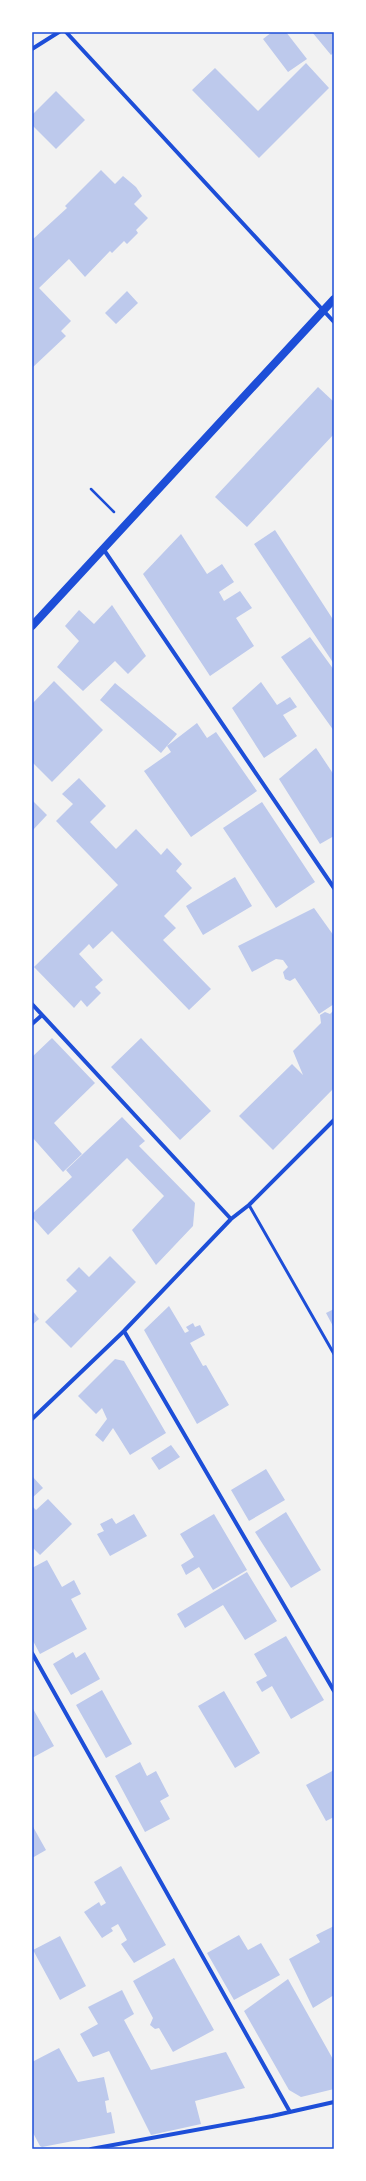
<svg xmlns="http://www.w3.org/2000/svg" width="366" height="2181" font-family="Lato,sans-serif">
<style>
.building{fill:#bdc9ec}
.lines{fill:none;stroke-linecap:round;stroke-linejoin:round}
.path{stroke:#1d4ed8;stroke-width:2.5}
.service{stroke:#1d4ed8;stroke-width:3}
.minor{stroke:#1d4ed8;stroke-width:4}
.secondary{stroke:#1d4ed8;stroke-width:8}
.neatline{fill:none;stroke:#1d4ed8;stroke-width:1.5}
</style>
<rect width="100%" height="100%" fill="#f2f2f2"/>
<path class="building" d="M272 32H286L307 59 288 72 263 39Z
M312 32H334V52L331 55Z
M306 63 329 88 259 158 192 90 215 68 258 111Z
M56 91 85 120 56 149 32 125V115Z
M101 170 115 184 123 176 136 187 142 196 134 204 148 218 136 230 138 233 127 244 124 241 112 253 110 251 85 277 69 259 39 288 71 321 61 331 66 336 32 368V240L67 208 65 206Z
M127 291 138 303 116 324 105 313Z
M318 387 334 402V434L247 527 215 497Z
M275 530 334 621V664L254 544Z
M181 534 207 574 222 564 234 582 219 592 224 601 240 591 252 608 236 618 254 646 210 676 143 574Z
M112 605 146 656 128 674 115 661 83 691 57 667 79 641 65 626 79 610 94 624Z
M310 637 334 670V731L281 657Z
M54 681 103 730 52 782 32 762V704Z
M261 682 277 705 290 697 297 707 283 715 297 736 264 758 232 708Z
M115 683 177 734 161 753 100 700Z
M197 723 207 738 216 732 257 791 191 837 144 771 171 752 167 746Z
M316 748 334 775V836L320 844 279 779Z
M79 778 106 806 90 822 116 849 136 829 161 855 167 848 182 864 176 871 192 888 164 916 176 928 163 940 211 989 189 1010 112 931 93 949 89 944 79 954 103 980 95 987 101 993 87 1007 81 1000 74 1008 34 967 118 885 56 821 73 804 62 794Z
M32 800 47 815 32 831Z
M262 802 315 882 276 908 223 828Z
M235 877 252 906 203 935 186 906Z
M314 908 334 936V1004L319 1014 295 978 290 981 285 979 283 972 288 967 283 960 276 959 252 972 238 946Z
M334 1010V1088L273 1150 239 1116 292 1064 303 1075 293 1051 321 1023 320 1015 325 1012 330 1014Z
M52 1038 95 1083 54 1123 82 1154 63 1172 32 1137V1057Z
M141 1038 211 1111 180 1140 111 1067Z
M122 1117 145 1141 139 1146 195 1203 193 1226 156 1265 132 1230 164 1196 127 1158 48 1235 32 1217V1214L72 1177 66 1170Z
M110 1256 136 1282 71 1348 45 1322 77 1291 66 1280 79 1267 89 1277Z
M169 1306 185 1333 189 1331 186 1327 193 1323 195 1327 200 1325 205 1335 190 1343 203 1366 206 1365 229 1405 197 1424 144 1330Z
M334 1309V1328L326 1313Z
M32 1310 39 1319 32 1325Z
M115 1359 124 1361 166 1433 130 1455 113 1428 103 1442 95 1435 107 1419 102 1408 96 1414 78 1396Z
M171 1445 180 1457 159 1470 151 1458Z
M266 1469 285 1500 249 1521 231 1490Z
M32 1476 43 1488 32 1498Z
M48 1499 72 1524 40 1555 32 1547V1506L36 1510Z
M286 1512 321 1570 291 1588 255 1532Z
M134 1514 147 1536 110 1556 97 1534 104 1531 100 1524 112 1518 116 1524Z
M214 1514 247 1570 213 1590 199 1567 186 1575 181 1565 194 1557 180 1534Z
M47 1560 62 1587 74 1580 81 1594 71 1599 87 1629 40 1654 32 1639V1568Z
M247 1572 277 1621 245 1640 223 1605 185 1628 177 1614Z
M286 1636 324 1700 291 1719 272 1686 262 1692 256 1682 267 1676 254 1654Z
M73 1652 76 1658 85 1652 100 1679 71 1695 53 1664Z
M102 1690 132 1744 106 1758 76 1705Z
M224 1691 260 1753 235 1768 198 1706Z
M32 1707 54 1746 32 1758Z
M140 1762 147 1776 156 1771 169 1796 160 1801 170 1819 145 1832 115 1776Z
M334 1770V1817L326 1821 306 1785Z
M32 1825 46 1850 32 1858Z
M121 1866 166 1945 134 1963 121 1944 127 1940 118 1924 111 1928 113 1931 102 1938 84 1912 99 1902 101 1906 106 1903 94 1882Z
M334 1926V1995L313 2008 289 1959 320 1942 316 1935Z
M239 1935 248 1950 261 1943 280 1975 234 2000 207 1953Z
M60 1936 86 1986 60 2000 33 1950Z
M174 1958 214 2030 173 2052 159 2028 155 2029 150 2025 153 2018 133 1981Z
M288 1979 334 2061V2089L301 2097 289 2090 244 2011Z
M122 1990 134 2014 124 2020 151 2070 226 2052 245 2088 195 2101 201 2124 151 2135 109 2051 93 2057 80 2034 98 2024 88 2007Z
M59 2048 78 2082 104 2077 109 2100 105 2101 107 2113 111 2112 115 2133 42 2147 40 2146 32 2131V2062Z"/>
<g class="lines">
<path class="path" d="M91 489 114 512"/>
<path class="service" d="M249 1205 334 1354"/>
<path class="minor" d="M66 32 334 322
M32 49 59 32
M104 550 334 888
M32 1004 231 1219
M32 1024 42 1015
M124 1331 334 1691
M32 1419 124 1331 231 1219 249 1205 334 1120
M32 1653 290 2112
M91 2149 272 2116 334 2102"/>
<path class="secondary" d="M32 626 334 299"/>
</g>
<rect width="366" height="2181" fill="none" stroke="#ffffff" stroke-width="66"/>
<rect x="33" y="33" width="300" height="2115" class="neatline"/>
</svg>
